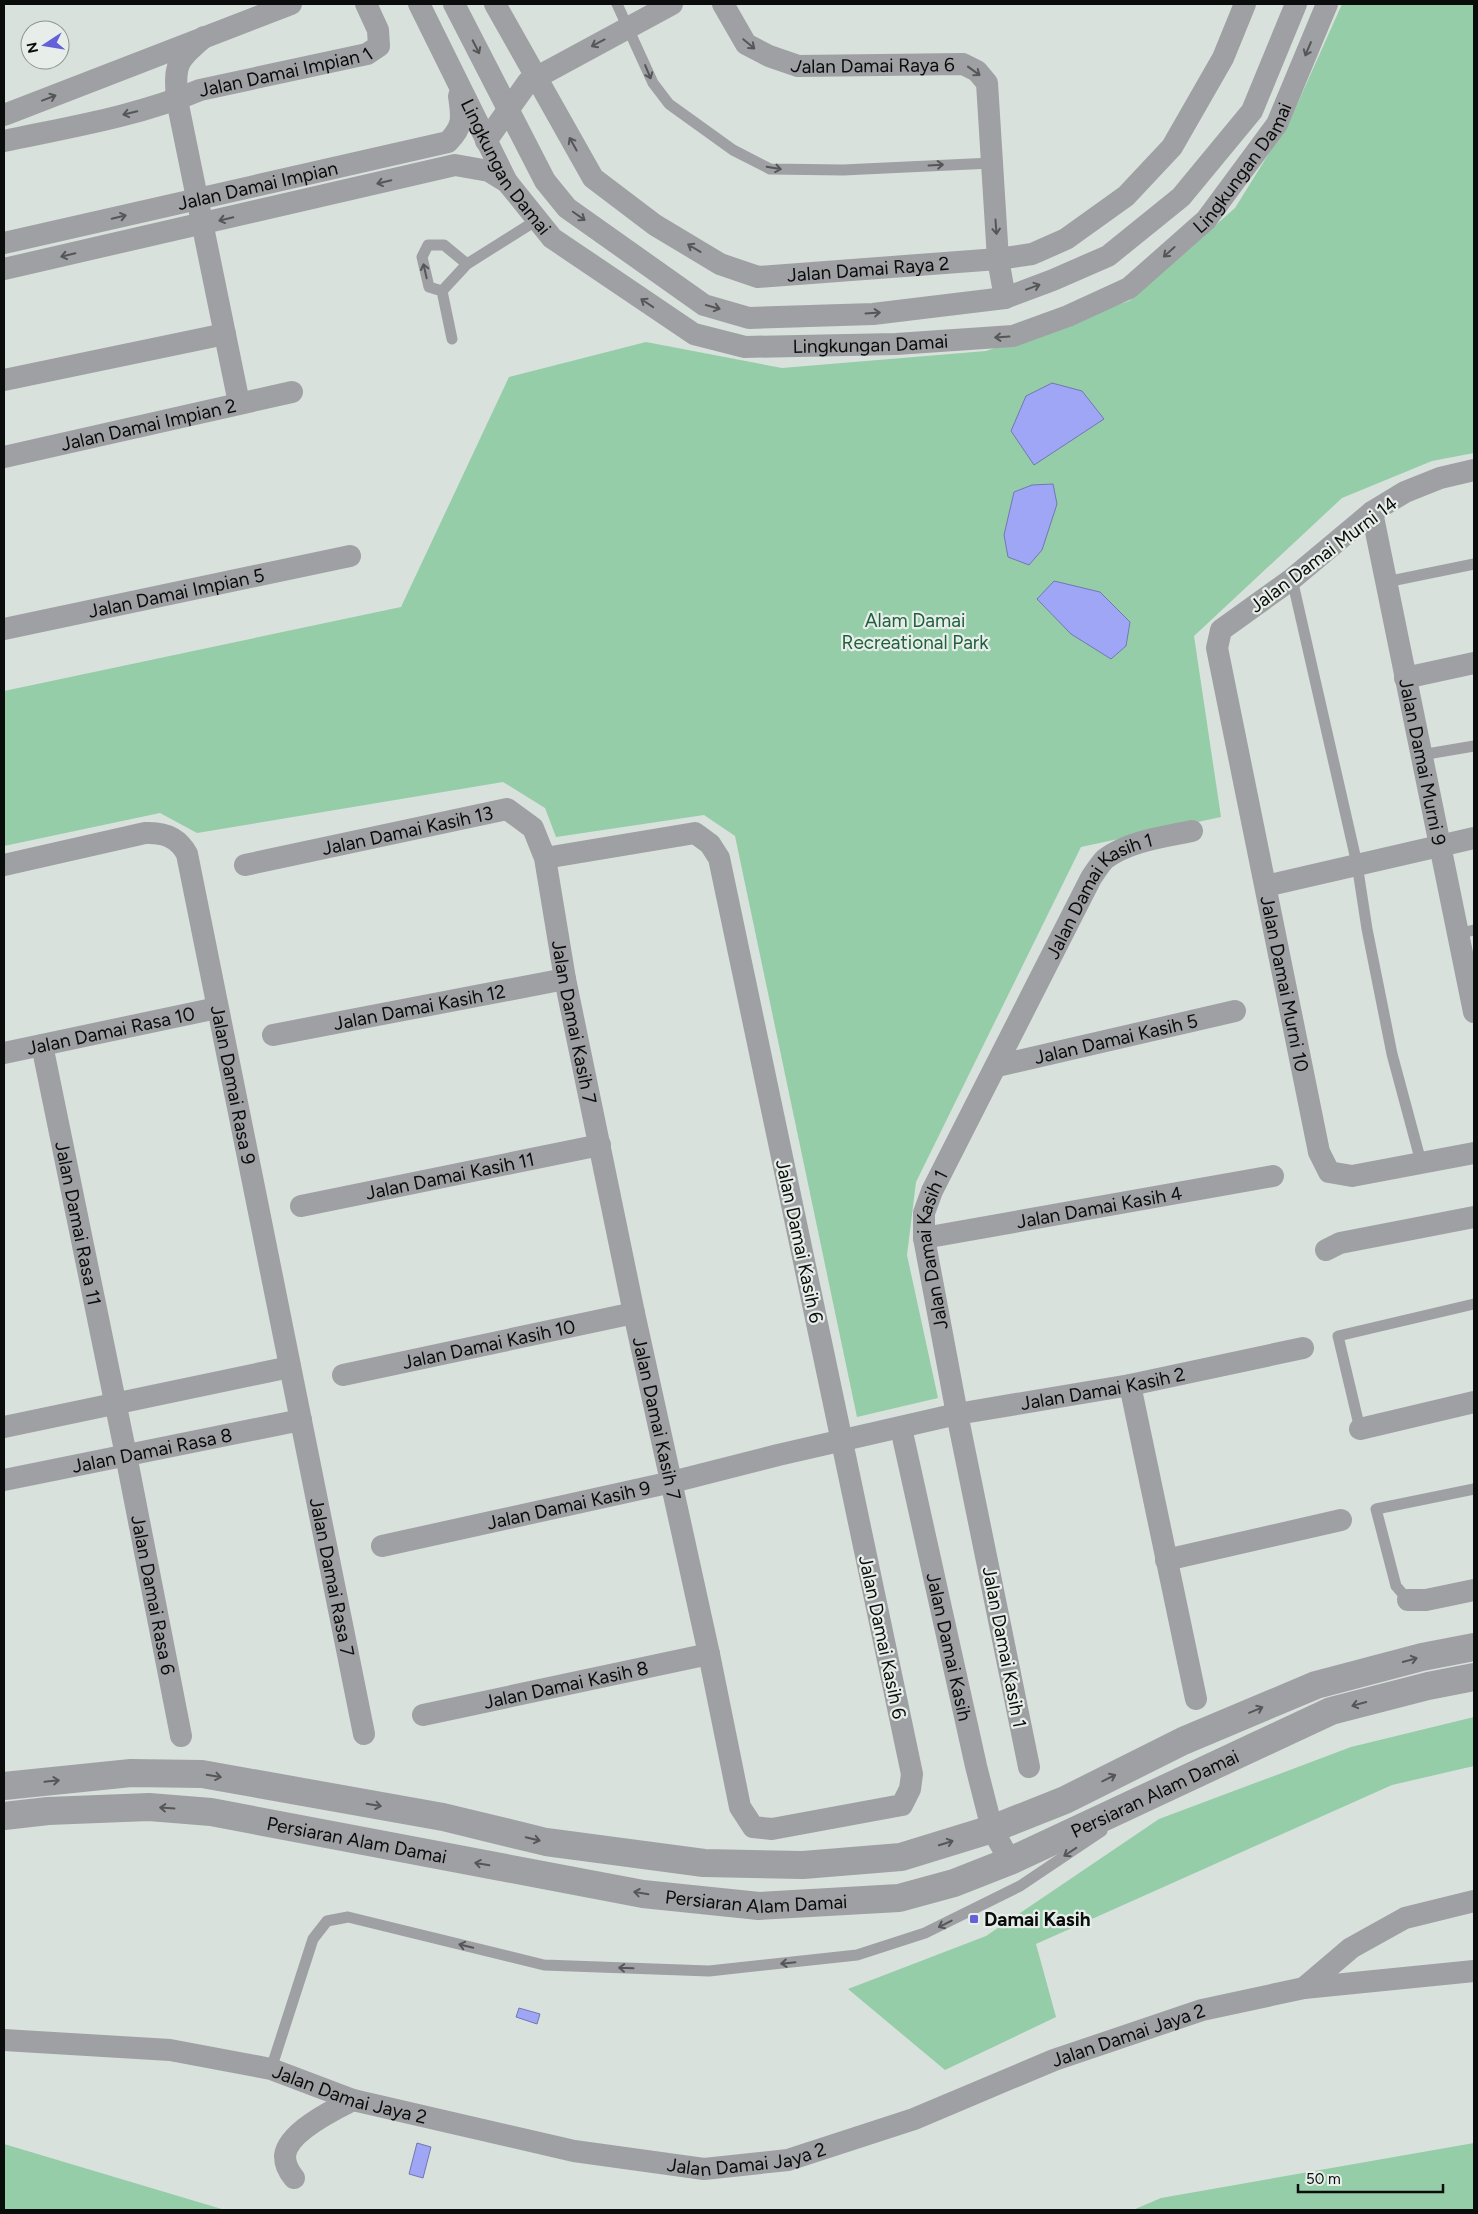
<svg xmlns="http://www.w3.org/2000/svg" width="1478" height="2214" font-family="Figtree,sans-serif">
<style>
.green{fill:#95cda9}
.water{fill:#9fa6f5;stroke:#7278af}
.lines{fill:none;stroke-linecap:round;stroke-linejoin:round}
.service{stroke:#9fa0a3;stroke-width:11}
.minor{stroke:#9fa0a3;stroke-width:22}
.tertiary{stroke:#9fa0a3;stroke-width:28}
.oneway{stroke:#545657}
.poi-dot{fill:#6261da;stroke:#e7eee9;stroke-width:2}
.labels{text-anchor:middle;stroke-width:4.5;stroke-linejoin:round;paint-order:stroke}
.street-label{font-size:19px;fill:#0a0d0b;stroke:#e7eee9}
.park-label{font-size:19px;fill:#21603e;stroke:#e7eee9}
.poi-label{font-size:19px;font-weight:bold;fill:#0a0d0b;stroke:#e7eee9;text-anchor:start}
</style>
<rect width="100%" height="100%" fill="#d9e1dc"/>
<path class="green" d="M1342 4H1474V453L1432 461 1342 498 1194 636 1221 817 1081 847 916 1182 907 1255 938 1398 857 1417 735 836 704 815 556 837 545 808 503 782 197 833 160 813 4 846V691L401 607 509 377 646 342 782 368 986 351 1129 301 1235 208 1291 118Z
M1474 1717V1766L1392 1785 1036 1944 1056 2017 945 2070 848 1989 986 1936 1159 1819 1351 1747Z
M1474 2143V2210H1133L1161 2198Z
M4 2144 225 2210H4Z"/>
<path class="water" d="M1052 383 1082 391 1104 419 1034 465 1011 431 1026 396Z
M1053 484 1057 504 1042 550 1029 565 1008 557 1004 535 1014 492 1032 485Z
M1054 581 1100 592 1130 622 1126 646 1111 659 1071 634 1037 599Z
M519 2008 540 2014 537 2024 516 2017Z
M417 2143 431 2147 423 2178 409 2174Z"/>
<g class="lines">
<path class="service" d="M617 4 653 83 669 104 733 150 770 169 843 170 992 163
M467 264 444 245H428L422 257 429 287 442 291 467 264 537 220
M442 291 452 339
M1292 579 1357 864 1367 929 1392 1054 1421 1162
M1386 582 1474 564
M1421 755 1474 746
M1457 934 1474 930
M1360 1429 1338 1336 1474 1304
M1408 1600 1396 1586 1376 1509 1474 1489
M271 2069 313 1939 327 1921 348 1917 544 1965 709 1971 857 1955 925 1933 1020 1886 1102 1831"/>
<g class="minor">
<path id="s1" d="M419 4 507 182 552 238 694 334 745 347 896 344 1013 336 1068 316 1129 288 1206 220 1277 124 1327 4"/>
<path d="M454 4 545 181 567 208 704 305 749 318 873 314 1005 298 1053 280 1108 256 1181 197 1252 111 1296 4"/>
<path id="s2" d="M495 4 593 178 655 225 720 264 758 277 998 259 1032 254 1066 239 1126 196 1172 147 1223 58 1245 4"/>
<path id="s3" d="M723 4 746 44 769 56 798 66 963 64 977 71 987 83 998 259 1005 298"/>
<path d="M204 37C177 61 174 63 177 100L239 403"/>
<path d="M4 115 291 4"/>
<path id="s4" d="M4 141C70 127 138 116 200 90L367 54 379 46 378 30 366 4"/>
<path d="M486 141 528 82 672 4"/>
<path id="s5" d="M4 243 448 142C464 125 462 118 459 96"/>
<path d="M4 269 455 165 489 171 507 182"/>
<path d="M4 380 225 334"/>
<path id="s6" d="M4 457 292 392"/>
<path id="s7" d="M1474 470 1440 478 1405 492 1372 512 1292 579 1221 630 1217 648 1319 1152 1329 1172 1352 1176 1474 1153"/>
<path id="s8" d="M1372 512 1474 1012"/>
<path id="s9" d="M4 629 350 556"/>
<path d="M1405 678 1474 663"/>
<path id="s10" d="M4 865 145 833C163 832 178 837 187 854L364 1734"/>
<path id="s11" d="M245 865 507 809 533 828 545 858 565 979 634 1313 709 1654 740 1807 753 1827 772 1829 902 1805 910 1789 912 1774 719 858 710 844 695 833 545 858"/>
<path d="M1266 886 1474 838"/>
<path id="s12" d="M273 1035 565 979"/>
<path id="s13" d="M42 1045 126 1455 181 1736"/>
<path id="s14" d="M4 1053 217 1008"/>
<path id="s15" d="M997 1066 1235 1011"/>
<path id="s16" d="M301 1206 600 1145"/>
<path id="s17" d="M924 1238 1273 1176"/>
<path d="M1326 1250 1340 1243 1474 1217"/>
<path id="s18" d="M343 1375 634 1313"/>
<path d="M1130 1385 1196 1699"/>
<path d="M4 1427 290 1367"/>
<path id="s19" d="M901 1428 976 1766 992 1829 1010 1861"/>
<path d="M1360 1429 1474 1402"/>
<path id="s20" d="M4 1480 301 1420"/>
<path id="s21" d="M382 1546 672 1482 778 1455 957 1414 1130 1385 1303 1348"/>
<path d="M1166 1560 1341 1520"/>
<path d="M1408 1600H1426L1474 1590"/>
<path id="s22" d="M423 1715 709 1654"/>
<path id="s23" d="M1029 1767 957 1414 924 1238V1213L932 1191 1091 878C1095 872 1100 864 1105 859 1129 841 1163 837 1192 831"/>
<path d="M1304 1988 1351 1948 1405 1918 1474 1901"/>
<path id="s24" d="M4 2040 170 2050 271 2069 353 2100 574 2151 704 2169 788 2160 914 2119 1054 2060 1202 2010 1304 1988 1474 1971"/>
<path d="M294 2178C289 2172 285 2164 285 2156 287 2132 335 2109 353 2100"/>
</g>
<g class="tertiary">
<path d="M4 1786 131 1773 202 1774 443 1817 546 1842 704 1863 803 1865 901 1857 992 1829 1065 1800 1183 1741 1316 1685 1422 1657 1474 1647"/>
<path id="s25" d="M4 1816 48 1811 149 1807 211 1812 643 1894 759 1906 899 1898 954 1883 1010 1861 1331 1711 1428 1686 1474 1677"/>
</g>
</g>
<defs><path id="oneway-shaft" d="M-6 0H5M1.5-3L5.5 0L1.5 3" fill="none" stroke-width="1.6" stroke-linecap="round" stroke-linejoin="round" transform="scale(1.25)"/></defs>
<g class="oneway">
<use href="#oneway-shaft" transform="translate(598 43) rotate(152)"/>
<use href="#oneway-shaft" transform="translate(749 44) rotate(40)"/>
<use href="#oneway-shaft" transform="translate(476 47) rotate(63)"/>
<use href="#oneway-shaft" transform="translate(1308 49) rotate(113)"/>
<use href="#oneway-shaft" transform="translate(974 71) rotate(36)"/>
<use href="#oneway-shaft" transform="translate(648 72) rotate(67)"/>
<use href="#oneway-shaft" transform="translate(49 98) rotate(-21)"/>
<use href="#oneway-shaft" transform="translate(130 113) rotate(166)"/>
<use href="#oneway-shaft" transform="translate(573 144) rotate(-119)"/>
<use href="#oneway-shaft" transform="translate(936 165) rotate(-3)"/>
<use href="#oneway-shaft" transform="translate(774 168) rotate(10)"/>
<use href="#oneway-shaft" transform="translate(384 182) rotate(167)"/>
<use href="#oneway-shaft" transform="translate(579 216) rotate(35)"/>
<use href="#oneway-shaft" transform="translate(119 217) rotate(-13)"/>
<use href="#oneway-shaft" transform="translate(226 219) rotate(167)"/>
<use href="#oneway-shaft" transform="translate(996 227) rotate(86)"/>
<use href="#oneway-shaft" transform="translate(694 248) rotate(-149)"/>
<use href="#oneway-shaft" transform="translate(1169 252) rotate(138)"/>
<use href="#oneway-shaft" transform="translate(68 255) rotate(167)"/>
<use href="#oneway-shaft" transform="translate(425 271) rotate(-103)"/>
<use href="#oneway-shaft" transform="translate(1033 287) rotate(-20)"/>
<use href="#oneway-shaft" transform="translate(647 303) rotate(-146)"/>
<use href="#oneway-shaft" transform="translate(713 307) rotate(16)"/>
<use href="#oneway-shaft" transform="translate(873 313) rotate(-4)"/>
<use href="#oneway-shaft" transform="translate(1002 337) rotate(176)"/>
<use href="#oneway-shaft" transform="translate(1410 1660) rotate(-15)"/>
<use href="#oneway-shaft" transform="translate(1359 1704) rotate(165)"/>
<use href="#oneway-shaft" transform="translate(1256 1710) rotate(-23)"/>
<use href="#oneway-shaft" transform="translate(214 1776) rotate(10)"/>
<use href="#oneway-shaft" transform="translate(1109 1778) rotate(-26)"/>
<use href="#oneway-shaft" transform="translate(52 1781) rotate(-6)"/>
<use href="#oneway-shaft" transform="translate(374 1805) rotate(10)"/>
<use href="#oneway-shaft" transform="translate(167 1808) rotate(-176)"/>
<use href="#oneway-shaft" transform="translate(533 1839) rotate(14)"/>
<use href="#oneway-shaft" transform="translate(946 1843) rotate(-17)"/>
<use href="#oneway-shaft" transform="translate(1070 1852) rotate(146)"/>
<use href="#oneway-shaft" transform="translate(482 1864) rotate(-170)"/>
<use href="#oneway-shaft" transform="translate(641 1893) rotate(-171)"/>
<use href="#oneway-shaft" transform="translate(945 1924) rotate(153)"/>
<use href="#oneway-shaft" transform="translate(466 1946) rotate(-166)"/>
<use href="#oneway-shaft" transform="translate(788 1963) rotate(174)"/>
<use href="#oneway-shaft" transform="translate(626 1968) rotate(-178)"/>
</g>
<rect class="poi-dot" x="969" y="1914" width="10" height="10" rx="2.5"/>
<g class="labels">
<g class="street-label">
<text dy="7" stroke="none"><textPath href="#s3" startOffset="178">Jalan Damai Raya 6</textPath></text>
<text dy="7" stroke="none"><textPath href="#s4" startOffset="290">Jalan Damai Impian 1</textPath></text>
<text dy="7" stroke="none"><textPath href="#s1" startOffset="1055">Lingkungan Damai</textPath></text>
<text dy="7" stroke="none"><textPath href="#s1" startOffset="185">Lingkungan Damai</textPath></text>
<text dy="7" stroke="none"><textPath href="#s5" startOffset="260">Jalan Damai Impian</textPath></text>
<text dy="7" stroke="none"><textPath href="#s2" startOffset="504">Jalan Damai Raya 2</textPath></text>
<text dy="7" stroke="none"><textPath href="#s1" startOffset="620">Lingkungan Damai</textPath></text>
<text dy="7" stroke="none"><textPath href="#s6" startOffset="148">Jalan Damai Impian 2</textPath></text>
<text transform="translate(1323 554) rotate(-37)" y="7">Jalan Damai Murni 14</text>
<text dy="7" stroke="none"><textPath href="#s9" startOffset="176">Jalan Damai Impian 5</textPath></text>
<text dy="7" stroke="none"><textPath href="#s8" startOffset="255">Jalan Damai Murni 9</textPath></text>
<text dy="7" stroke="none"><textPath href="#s11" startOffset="166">Jalan Damai Kasih 13</textPath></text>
<text dy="7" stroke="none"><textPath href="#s23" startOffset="932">Jalan Damai Kasih 1</textPath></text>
<text dy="7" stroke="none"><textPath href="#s7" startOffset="664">Jalan Damai Murni 10</textPath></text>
<text dy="7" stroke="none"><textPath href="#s12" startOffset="149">Jalan Damai Kasih 12</textPath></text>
<text dy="7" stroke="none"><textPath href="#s11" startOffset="499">Jalan Damai Kasih 7</textPath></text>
<text dy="7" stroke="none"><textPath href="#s14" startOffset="109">Jalan Damai Rasa 10</textPath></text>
<text dy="7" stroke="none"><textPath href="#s15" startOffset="122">Jalan Damai Kasih 5</textPath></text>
<text dy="7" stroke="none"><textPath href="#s10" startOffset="430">Jalan Damai Rasa 9</textPath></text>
<text dy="7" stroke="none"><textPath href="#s16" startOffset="152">Jalan Damai Kasih 11</textPath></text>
<text dy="7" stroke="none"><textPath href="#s17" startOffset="178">Jalan Damai Kasih 4</textPath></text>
<text dy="7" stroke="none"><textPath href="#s13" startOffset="182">Jalan Damai Rasa 11</textPath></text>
<text transform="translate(800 1241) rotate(78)" y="7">Jalan Damai Kasih 6</text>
<text dy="7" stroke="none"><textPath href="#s23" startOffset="528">Jalan Damai Kasih 1</textPath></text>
<text dy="7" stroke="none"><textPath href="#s18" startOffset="149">Jalan Damai Kasih 10</textPath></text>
<text dy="7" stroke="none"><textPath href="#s21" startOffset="738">Jalan Damai Kasih 2</textPath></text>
<text dy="7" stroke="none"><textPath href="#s11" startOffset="904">Jalan Damai Kasih 7</textPath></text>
<text dy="7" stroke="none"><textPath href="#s20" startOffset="151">Jalan Damai Rasa 8</textPath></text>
<text dy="7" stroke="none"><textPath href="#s21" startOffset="191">Jalan Damai Kasih 9</textPath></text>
<text dy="7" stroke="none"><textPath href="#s10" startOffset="932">Jalan Damai Rasa 7</textPath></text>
<text dy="7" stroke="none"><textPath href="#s13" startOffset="561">Jalan Damai Rasa 6</textPath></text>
<text transform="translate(883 1637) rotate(78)" y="7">Jalan Damai Kasih 6</text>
<text dy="7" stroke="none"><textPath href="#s19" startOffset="224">Jalan Damai Kasih</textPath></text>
<text transform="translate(1005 1647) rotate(79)" y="7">Jalan Damai Kasih 1</text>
<text dy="7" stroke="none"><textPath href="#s22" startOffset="146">Jalan Damai Kasih 8</textPath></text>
<text dy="7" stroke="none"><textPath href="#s25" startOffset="1181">Persiaran Alam Damai</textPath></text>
<text dy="7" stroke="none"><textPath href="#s25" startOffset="356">Persiaran Alam Damai</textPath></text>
<text dy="7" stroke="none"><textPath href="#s25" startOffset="761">Persiaran Alam Damai</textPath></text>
<text dy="7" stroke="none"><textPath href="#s24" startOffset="1162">Jalan Damai Jaya 2</textPath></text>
<text dy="7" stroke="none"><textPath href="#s24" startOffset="352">Jalan Damai Jaya 2</textPath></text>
<text dy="7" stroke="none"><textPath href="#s24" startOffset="758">Jalan Damai Jaya 2</textPath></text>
</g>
<g class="park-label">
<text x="915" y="627">Alam Damai<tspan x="915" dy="22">Recreational Park</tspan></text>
</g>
<g class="poi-label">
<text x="984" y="1926">Damai Kasih</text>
</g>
</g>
<rect width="1478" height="2214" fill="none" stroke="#0a0d0b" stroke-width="10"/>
<g transform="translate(45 45) rotate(258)"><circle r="24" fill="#e7eee9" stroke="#8f9490"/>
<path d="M0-4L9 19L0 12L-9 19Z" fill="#6261da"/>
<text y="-8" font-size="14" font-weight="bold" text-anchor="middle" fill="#0a0d0b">N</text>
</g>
<path d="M1298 2184v8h145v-8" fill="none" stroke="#0a0d0b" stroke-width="2.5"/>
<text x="1306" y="2184" font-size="15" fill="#0a0d0b" stroke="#e7eee9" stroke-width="4" paint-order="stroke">50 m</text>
</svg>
